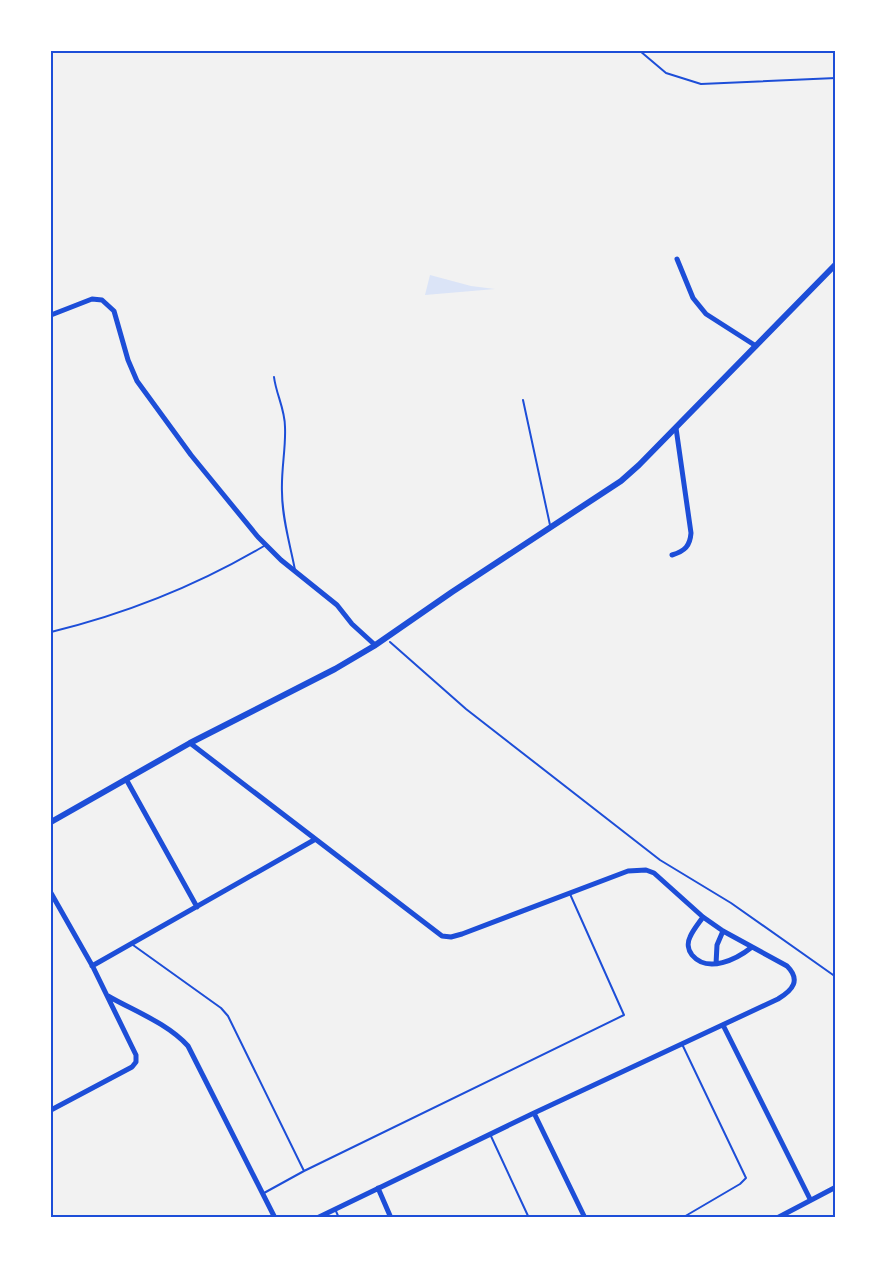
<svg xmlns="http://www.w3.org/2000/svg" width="887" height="1269" font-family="'Fira Sans Condensed',sans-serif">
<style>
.green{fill:#dbe4f7}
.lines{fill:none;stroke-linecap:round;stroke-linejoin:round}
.path{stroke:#1d4ed8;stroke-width:2}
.service{stroke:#1d4ed8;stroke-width:2}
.minor{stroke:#1d4ed8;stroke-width:5}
.tertiary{stroke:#1d4ed8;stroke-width:6}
.neatline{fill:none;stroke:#1d4ed8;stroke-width:2}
</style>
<rect width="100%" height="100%" fill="#f2f2f2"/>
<path class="green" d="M430 275 471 286 495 289 425 295Z"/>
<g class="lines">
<path class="path" d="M640 51 666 73 701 84 836 78
M390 642 466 709 660 860 731 903 836 977"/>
<path class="service" d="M274 377C276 394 285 409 285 427 286 448 281 470 282 492 282 518 290 544 295 570
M523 400 550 525
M51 632C125 614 198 585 264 546
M133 945 221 1008 228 1016 304 1171
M490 1134 529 1218
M264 1193 304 1171 624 1015 570 894
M335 1209 339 1218
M682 1218 740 1184 746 1178 682 1044"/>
<path class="minor" d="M677 259 693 298 706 314 756 346
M51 315 92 299 102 300 114 311 128 360 137 381 191 455 258 537 281 560 337 605 352 624 375 645
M672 555C685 551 690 546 691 533L676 428
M190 743 442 936 451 937 462 934 628 871 646 870 654 873 703 917 723 931 787 966C801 980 793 990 778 999L534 1113 317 1218
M126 779 197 907
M51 893 93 967 136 1055V1062L132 1067 51 1110
M703 917C699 923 693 930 690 937 687 943 688 950 692 955 708 974 737 959 752 947
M716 964 717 945 723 931
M92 966 314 840
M108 996C134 1011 167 1023 188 1046L275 1218
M723 1025 810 1199
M534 1113 585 1218
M378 1188 391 1218
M777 1218 836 1187"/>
<path class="tertiary" d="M51 822 190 743 335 669 374 646 452 592 621 481 639 465 836 264"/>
</g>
<rect width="887" height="1269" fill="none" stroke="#ffffff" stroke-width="105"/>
<rect x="52" y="52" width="782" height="1164" class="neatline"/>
</svg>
